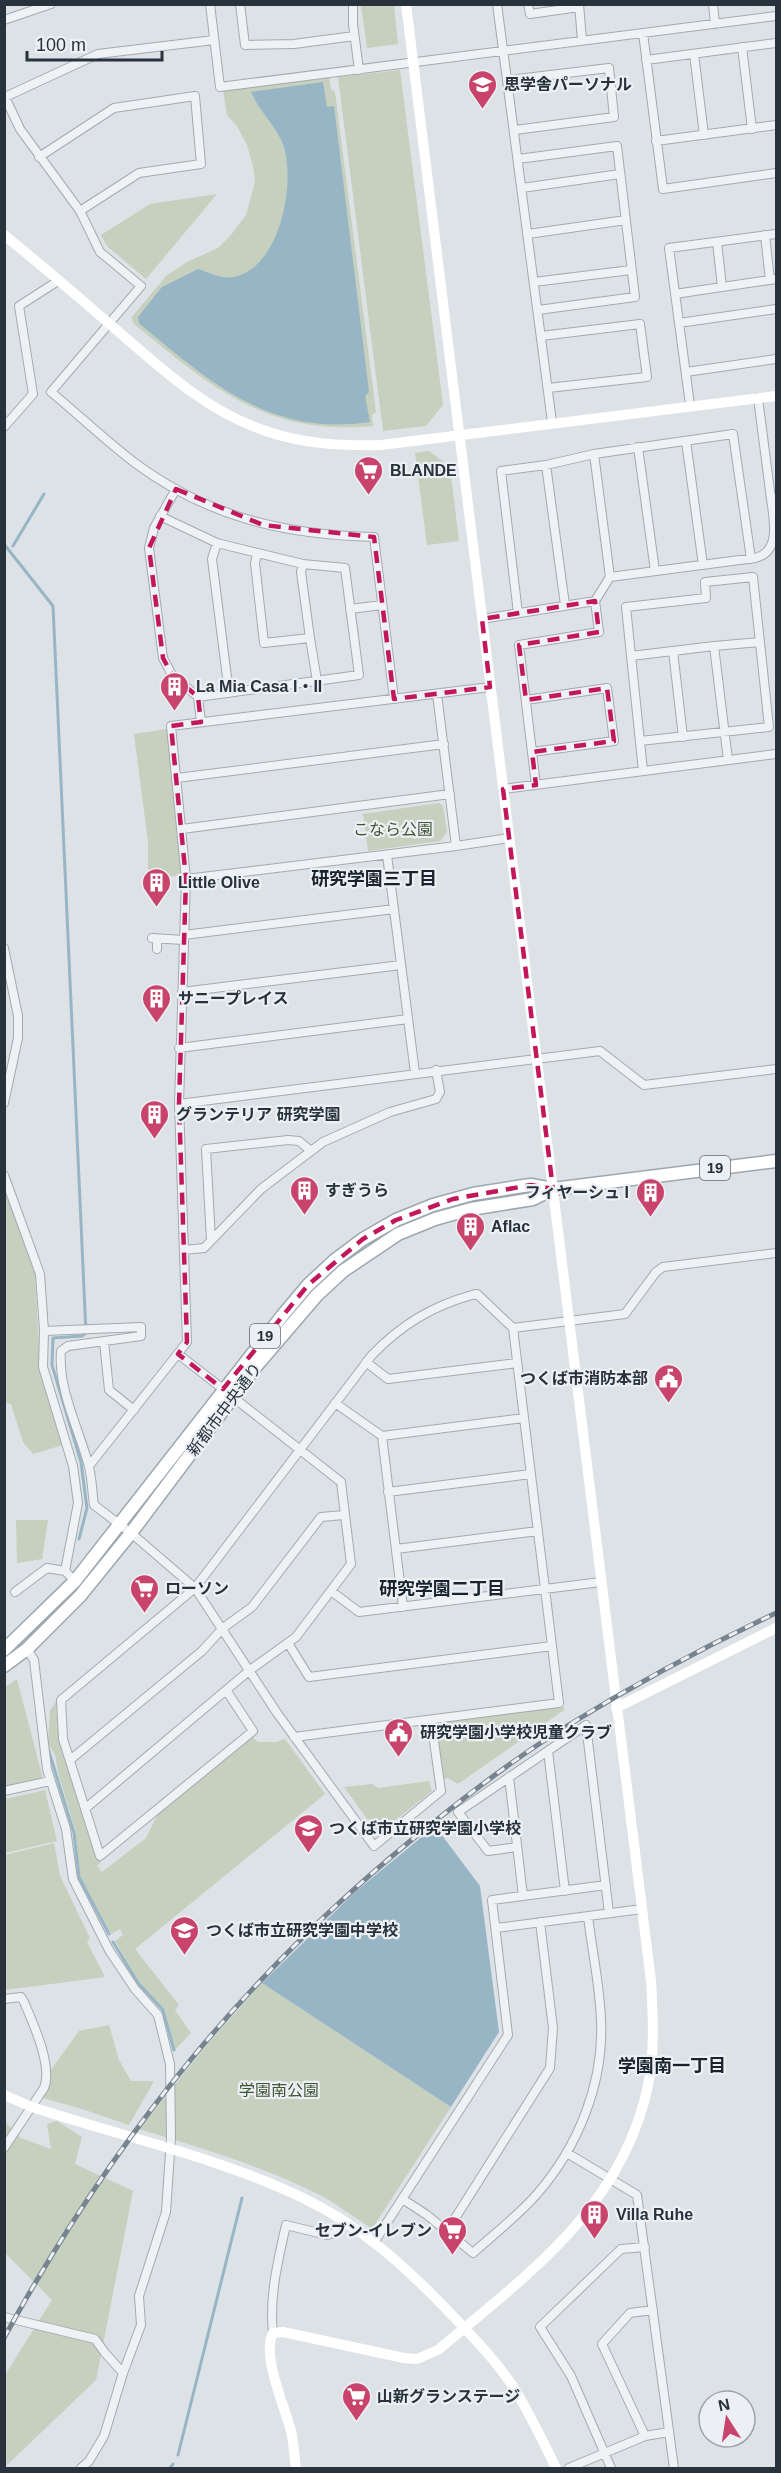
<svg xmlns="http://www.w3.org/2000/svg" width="781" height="2473" font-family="Arial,'Noto Sans JP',sans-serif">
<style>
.green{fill:#c5d0be}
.water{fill:#98b5c6}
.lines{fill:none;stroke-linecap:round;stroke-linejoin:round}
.stream{stroke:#98b5c6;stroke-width:3}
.street-casing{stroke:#a3aab0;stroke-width:10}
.primary-casing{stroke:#9ca8b1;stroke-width:15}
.street{stroke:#eff2f5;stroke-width:8}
.secondary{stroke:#fff;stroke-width:10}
.primary{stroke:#fff;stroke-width:12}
.rail-casing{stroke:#77848f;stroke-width:5}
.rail{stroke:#ecf0f4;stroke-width:3;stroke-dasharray:9;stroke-linecap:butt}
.marked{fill:none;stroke:#c2185b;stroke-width:4.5;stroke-dasharray:12 8;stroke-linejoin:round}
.labels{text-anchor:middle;stroke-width:4.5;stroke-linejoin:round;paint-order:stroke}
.shield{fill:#ecf0f4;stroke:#626b73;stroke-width:1.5}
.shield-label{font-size:15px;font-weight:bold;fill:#27323c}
.poi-label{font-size:16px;font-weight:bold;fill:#27323c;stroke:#ecf0f4;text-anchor:start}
.park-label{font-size:16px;fill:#405735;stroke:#ecf0f4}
.street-label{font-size:16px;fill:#27323c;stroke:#ecf0f4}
.neighbourhood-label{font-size:18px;font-weight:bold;fill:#19232d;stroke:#ecf0f4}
</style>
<rect width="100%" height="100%" fill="#dde2e6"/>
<path class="green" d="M361 5H394L398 44 367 48Z
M400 70 443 405 426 426 383 431 338 77Z
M329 76 331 89 335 92 376 412 372 415 373 426C266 436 211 387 133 323L132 317 166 276 187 262 218 248 231 235 246 215 255 182 253 166 247 145 237 126 227 115 223 89Z
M217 194 146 279 107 246 101 235 150 204Z
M429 451 450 467 459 541 427 545 415 453Z
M167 729 181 863V876L148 877V842L134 734Z
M439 803 443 806 447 832 440 841 368 851 363 814Z
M4 1186 35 1275 40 1368 63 1445 33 1454 23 1442 11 1404 5 1403Z
M16 1520H48L42 1559 17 1563Z
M17 1679 43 1779 5 1787V1687Z
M56 1702 58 1734 101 1862 97 1866 102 1872 146 1838 158 1814 252 1736 258 1742H276L285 1739 325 1794 135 1949 179 2005 175 2010 191 2033 175 2050 165 2010 139 1983 115 1941 123 1935 120 1929 111 1934 80 1876 75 1829 59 1776 55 1755 48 1743 50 1710Z
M564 1707V1710L458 1784 448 1778 443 1779 435 1722Z
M429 1781 432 1791 378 1834 344 1787 372 1784 378 1788Z
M45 1790 57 1841 5 1853V1799Z
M54 1843 60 1876 90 1938 87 1942 105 1977 5 1990V1855Z
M262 1983 451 2107 372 2229C356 2218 339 2206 322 2196 263 2166 201 2148 139 2129L212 2039Z
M109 2025 119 2060 131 2081H154L129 2125 82 2109 43 2098 51 2077 50 2071 79 2031Z
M4 2121 21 2138 51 2149 47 2124 57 2121 82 2137 75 2164 133 2191 96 2380 5 2467V2375L52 2300 5 2253Z"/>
<path class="water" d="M323 82 327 107 334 106 369 392 365 396 370 422C271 437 209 382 139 323L138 317 162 287 198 269C211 273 224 281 238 276 281 262 295 185 284 147 278 128 259 111 251 92Z
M435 1826 480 1886 499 2032 451 2107 262 1983 355 1892Z"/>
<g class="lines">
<path class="stream" d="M4 544 53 606 86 1333 82 1336 53 1338 52 1365 81 1462 87 1508 79 1539
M13 546 44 494
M47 1745 74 1833 79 1877 109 1934
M113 1942 138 1983 163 2010 174 2050
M178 2455 242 2198
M170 2468 173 2464"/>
<defs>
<path id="street" d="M210 4 220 87 776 16
M240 4 245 45 294 44 354 36
M353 4V24L359 70
M497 4 552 422
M528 4 530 14 579 7
M579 4 582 40
M713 4 715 24
M4 20 51 4
M643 33 663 189 776 173
M742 47 752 129
M694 54 704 135
M646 60 776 43
M508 80 609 68 614 117 515 130
M4 95 20 129 80 211 100 252 141 286 51 392C79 415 106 441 135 463 208 517 284 535 374 537L394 699
M5 97 98 54 214 40
M656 141 776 125
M39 157 114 108 195 96 201 164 139 173 80 211
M518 159 617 146 635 297 538 310
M522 188 620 174
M528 234 626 220
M765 235 770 280
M717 242 722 287
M534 282 631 270
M675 294 776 279
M679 323 776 309
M541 336 640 324 647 377 548 388
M686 372 776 359
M758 398 771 499
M690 405 669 248 776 234
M4 427 33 394 19 306 58 281
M686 441 703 565
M638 447 655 571
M594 454 733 434 751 559
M546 465 565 605
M176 489 154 528 149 548 163 658 172 675 198 697 201 722
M160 516 217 543 303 564 345 568 359 675 198 697
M217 543 212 559 229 693
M257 554 255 563 264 643 310 638 301 572 303 564
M350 609 382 605
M518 613 501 471 546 465 594 454 610 577
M482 619 595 601
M310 638 317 681
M714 646 760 642
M673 651 683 737
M631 656 714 646 728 760
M437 694 456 846
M526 700 607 688 614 741 532 752
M640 741 769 727 753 577 705 582 706 598 626 607 643 771
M177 778 444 744
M536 785 519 645 599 632 595 601 610 577 755 558C781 552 774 520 771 499L776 498
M503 789 776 754
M182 829 450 794
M387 855 415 1073
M186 879 171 726 490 687
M184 935 394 909
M152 938 183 940
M4 948 18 1016V1038L4 1103
M157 949V939
M182 992 401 965
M179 1048 408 1019
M179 1104 600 1051 644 1085 776 1069
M4 1175 40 1274 44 1331 43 1367 73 1466 78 1503 65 1571
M211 1240 206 1149 288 1140 299 1141 311 1151
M184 1250 204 1248 261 1189 323 1142 390 1112 436 1099 440 1092 436 1070
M44 1331 141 1327V1336L68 1346 61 1351C58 1389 78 1427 88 1463 92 1476 92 1491 94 1505L131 1533 195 1588 277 1713 374 1846 441 1791 431 1720
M104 1342 109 1390 134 1410
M178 1354 223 1389
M366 1362 388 1379 517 1363
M335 1403 382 1436 524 1418
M382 1436 403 1607
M89 1466 187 1342 179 1104 186 879 456 846 509 838
M388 1492 531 1474
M396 1549 538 1531
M331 1591 359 1612 601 1582
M15 1592 47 1568 65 1571 75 1581
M288 1643 309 1677 552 1646
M27 1649 34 1660 47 1769 66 1829 73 1879 109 1950 135 1989 158 2015 170 2064 171 2138 166 2212 139 2296 141 2325 123 2373 104 2436 89 2461 81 2468
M226 1690 253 1731 100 1856 63 1739 61 1700 195 1588 372 1355C401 1325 432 1306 472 1295L477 1294 513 1328 625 1314 656 1272 663 1267 776 1253
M294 1737 559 1703 513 1328
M548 1751 565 1891
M70 1760 202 1651 223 1628 252 1607 321 1517 344 1515
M509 1777 523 1896
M4 1791 50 1781
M86 1808 250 1670 296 1637 351 1564 341 1482 234 1398
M517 1847 488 1851 458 1812 586 1725 609 1913
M496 1928 642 1909
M4 1999 21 1997 24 2002C33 2023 53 2066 44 2088L4 2148
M567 2153 637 2195 674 2468
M404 2200 427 2215 473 2253C494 2234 519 2215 537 2194 578 2147 604 2083 601 2021 600 1986 592 1951 588 1916
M447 2231 550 2068 553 2028 540 1922
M375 2241 508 2035 492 1900 606 1885
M4 2317 95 2339 105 2353 123 2373
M273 2333C269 2296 278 2261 286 2225L327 2235 337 2232 343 2221
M645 2436 602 2344 630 2313 653 2310
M569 2468 645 2436 669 2432
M611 2468 571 2376 540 2327 621 2249 645 2247"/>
<path id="primary" d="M4 1650 75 1581 282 1316 308 1285 335 1260 363 1239 396 1220 433 1205 473 1194 523 1186 531 1185 553 1189 776 1161
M4 1666 27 1649 80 1596 131 1533 257 1365 317 1295 343 1271 398 1234 435 1219 471 1209 533 1199 553 1189"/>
</defs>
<use href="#street" class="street-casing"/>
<use href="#primary" class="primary-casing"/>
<use href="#street" class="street"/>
<path class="secondary" d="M4 235C44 267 82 300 120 333 164 371 207 411 263 430 301 444 341 446 381 445L776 396
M616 1708 776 1628
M4 2095 32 2107C120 2136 221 2158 303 2198 362 2226 408 2269 452 2315 474 2338 497 2362 514 2388 530 2414 543 2441 556 2468
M296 2468C294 2456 294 2443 291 2431 285 2407 261 2355 273 2333L283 2332 404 2358 417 2359 438 2350C528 2274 622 2208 648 2086 655 2051 653 2016 651 1981L406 4"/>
<use href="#primary" class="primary"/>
<defs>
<path id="rail" d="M4 2338C116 2133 255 1962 439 1818 480 1785 522 1754 567 1726 635 1684 704 1647 776 1613"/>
</defs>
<use href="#rail" class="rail-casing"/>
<use href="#rail" class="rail"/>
</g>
<path class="marked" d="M176 489 263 525 374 537 394 699 490 687 482 619 595 601 599 632 519 645 526 700 607 688 614 741 532 752 536 785 503 789 553 1189 531 1185 453 1199 396 1220 363 1239 308 1285 223 1389 178 1354 187 1342 179 1104 186 879 171 726 201 722 198 697 172 675 163 658 149 548Z"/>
<defs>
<symbol id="school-pin" viewBox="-11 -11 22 30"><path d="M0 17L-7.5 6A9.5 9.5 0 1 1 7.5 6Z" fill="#c9446c" stroke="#ecf0f4"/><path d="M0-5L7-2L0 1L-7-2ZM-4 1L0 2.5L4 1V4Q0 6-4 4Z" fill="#fff"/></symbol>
<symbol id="supermarket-pin" viewBox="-11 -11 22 30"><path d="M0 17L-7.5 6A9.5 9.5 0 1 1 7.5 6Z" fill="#c9446c" stroke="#ecf0f4"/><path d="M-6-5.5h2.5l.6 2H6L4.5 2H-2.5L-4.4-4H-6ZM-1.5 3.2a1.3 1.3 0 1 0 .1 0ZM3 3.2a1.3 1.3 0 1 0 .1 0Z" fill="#fff"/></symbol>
<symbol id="building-pin" viewBox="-11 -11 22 30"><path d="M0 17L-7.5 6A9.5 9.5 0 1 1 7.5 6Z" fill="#c9446c" stroke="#ecf0f4"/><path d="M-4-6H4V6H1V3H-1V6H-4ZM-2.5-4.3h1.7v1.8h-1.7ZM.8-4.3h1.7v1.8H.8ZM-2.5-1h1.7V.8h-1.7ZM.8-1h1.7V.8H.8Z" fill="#fff"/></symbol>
<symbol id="civic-pin" viewBox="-11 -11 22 30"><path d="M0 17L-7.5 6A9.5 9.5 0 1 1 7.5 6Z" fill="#c9446c" stroke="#ecf0f4"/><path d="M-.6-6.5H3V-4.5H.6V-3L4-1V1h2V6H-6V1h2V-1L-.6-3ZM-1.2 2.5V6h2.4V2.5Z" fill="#fff"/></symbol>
</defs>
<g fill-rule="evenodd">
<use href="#school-pin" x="466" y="68" width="33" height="45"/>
<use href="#supermarket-pin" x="352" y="454" width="33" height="45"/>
<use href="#building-pin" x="158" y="670" width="33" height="45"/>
<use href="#building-pin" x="140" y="866" width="33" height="45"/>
<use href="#building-pin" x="140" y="982" width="33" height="45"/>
<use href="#building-pin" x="138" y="1098" width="33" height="45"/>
<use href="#building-pin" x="288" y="1174" width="33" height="45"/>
<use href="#building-pin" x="634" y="1176" width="33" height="45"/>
<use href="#building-pin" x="454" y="1210" width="33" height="45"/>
<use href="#civic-pin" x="652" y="1362" width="33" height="45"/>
<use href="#supermarket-pin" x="128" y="1572" width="33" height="45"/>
<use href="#civic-pin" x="382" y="1716" width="33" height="45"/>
<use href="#school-pin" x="292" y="1812" width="33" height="45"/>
<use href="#school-pin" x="168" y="1914" width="33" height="45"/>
<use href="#building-pin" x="578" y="2198" width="33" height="45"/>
<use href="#supermarket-pin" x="436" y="2214" width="33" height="45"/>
<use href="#supermarket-pin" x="340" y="2380" width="33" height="45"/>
</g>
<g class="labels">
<g class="shield">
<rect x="700" y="1156" width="30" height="24" rx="4.5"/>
<rect x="250" y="1324" width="30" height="24" rx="4.5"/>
</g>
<g class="shield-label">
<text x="715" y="1173">19</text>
<text x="265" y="1341">19</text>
</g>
<g class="poi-label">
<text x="504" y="90">思学舎パーソナル</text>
<text x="390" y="476">BLANDE</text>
<text x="196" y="692">La Mia Casa I・II</text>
<text x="178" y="888">Little Olive</text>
<text x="178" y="1004">サニープレイス</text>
<text x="176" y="1120">グランテリア 研究学園</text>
<text x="325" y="1196">すぎうら</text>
<text x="629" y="1198" text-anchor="end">フィヤーシュ I</text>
<text x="491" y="1232">Aflac</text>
<text x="648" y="1384" text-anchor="end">つくば市消防本部</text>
<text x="165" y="1594">ローソン</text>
<text x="420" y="1738">研究学園小学校児童クラブ</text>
<text x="329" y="1834">つくば市立研究学園小学校</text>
<text x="206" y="1936">つくば市立研究学園中学校</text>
<text x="616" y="2220">Villa Ruhe</text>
<text x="432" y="2236" text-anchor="end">セブン-イレブン</text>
<text x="377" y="2402">山新グランステージ</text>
</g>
<g class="park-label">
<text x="393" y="835">こなら公園</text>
<text x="279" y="2096">学園南公園</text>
</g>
<g class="street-label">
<text transform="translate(224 1409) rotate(-53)" y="6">新都市中央通り</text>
</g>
<g class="neighbourhood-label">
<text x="374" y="885">研究学園三丁目</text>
<text x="442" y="1595">研究学園二丁目</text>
<text x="672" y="2072">学園南一丁目</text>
</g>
</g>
<rect width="781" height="2473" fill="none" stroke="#27323c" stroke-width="12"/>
<g transform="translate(727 2419) rotate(348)"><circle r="28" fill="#ecf0f4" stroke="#9da4aa" stroke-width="1.5"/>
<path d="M0-4.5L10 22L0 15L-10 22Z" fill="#c9446c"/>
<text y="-9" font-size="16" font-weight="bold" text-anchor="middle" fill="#27323c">N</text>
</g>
<path d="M27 51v9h135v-9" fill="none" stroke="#27323c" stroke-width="3"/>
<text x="36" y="51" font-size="18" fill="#27323c" stroke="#ecf0f4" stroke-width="4.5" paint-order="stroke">100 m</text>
</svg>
